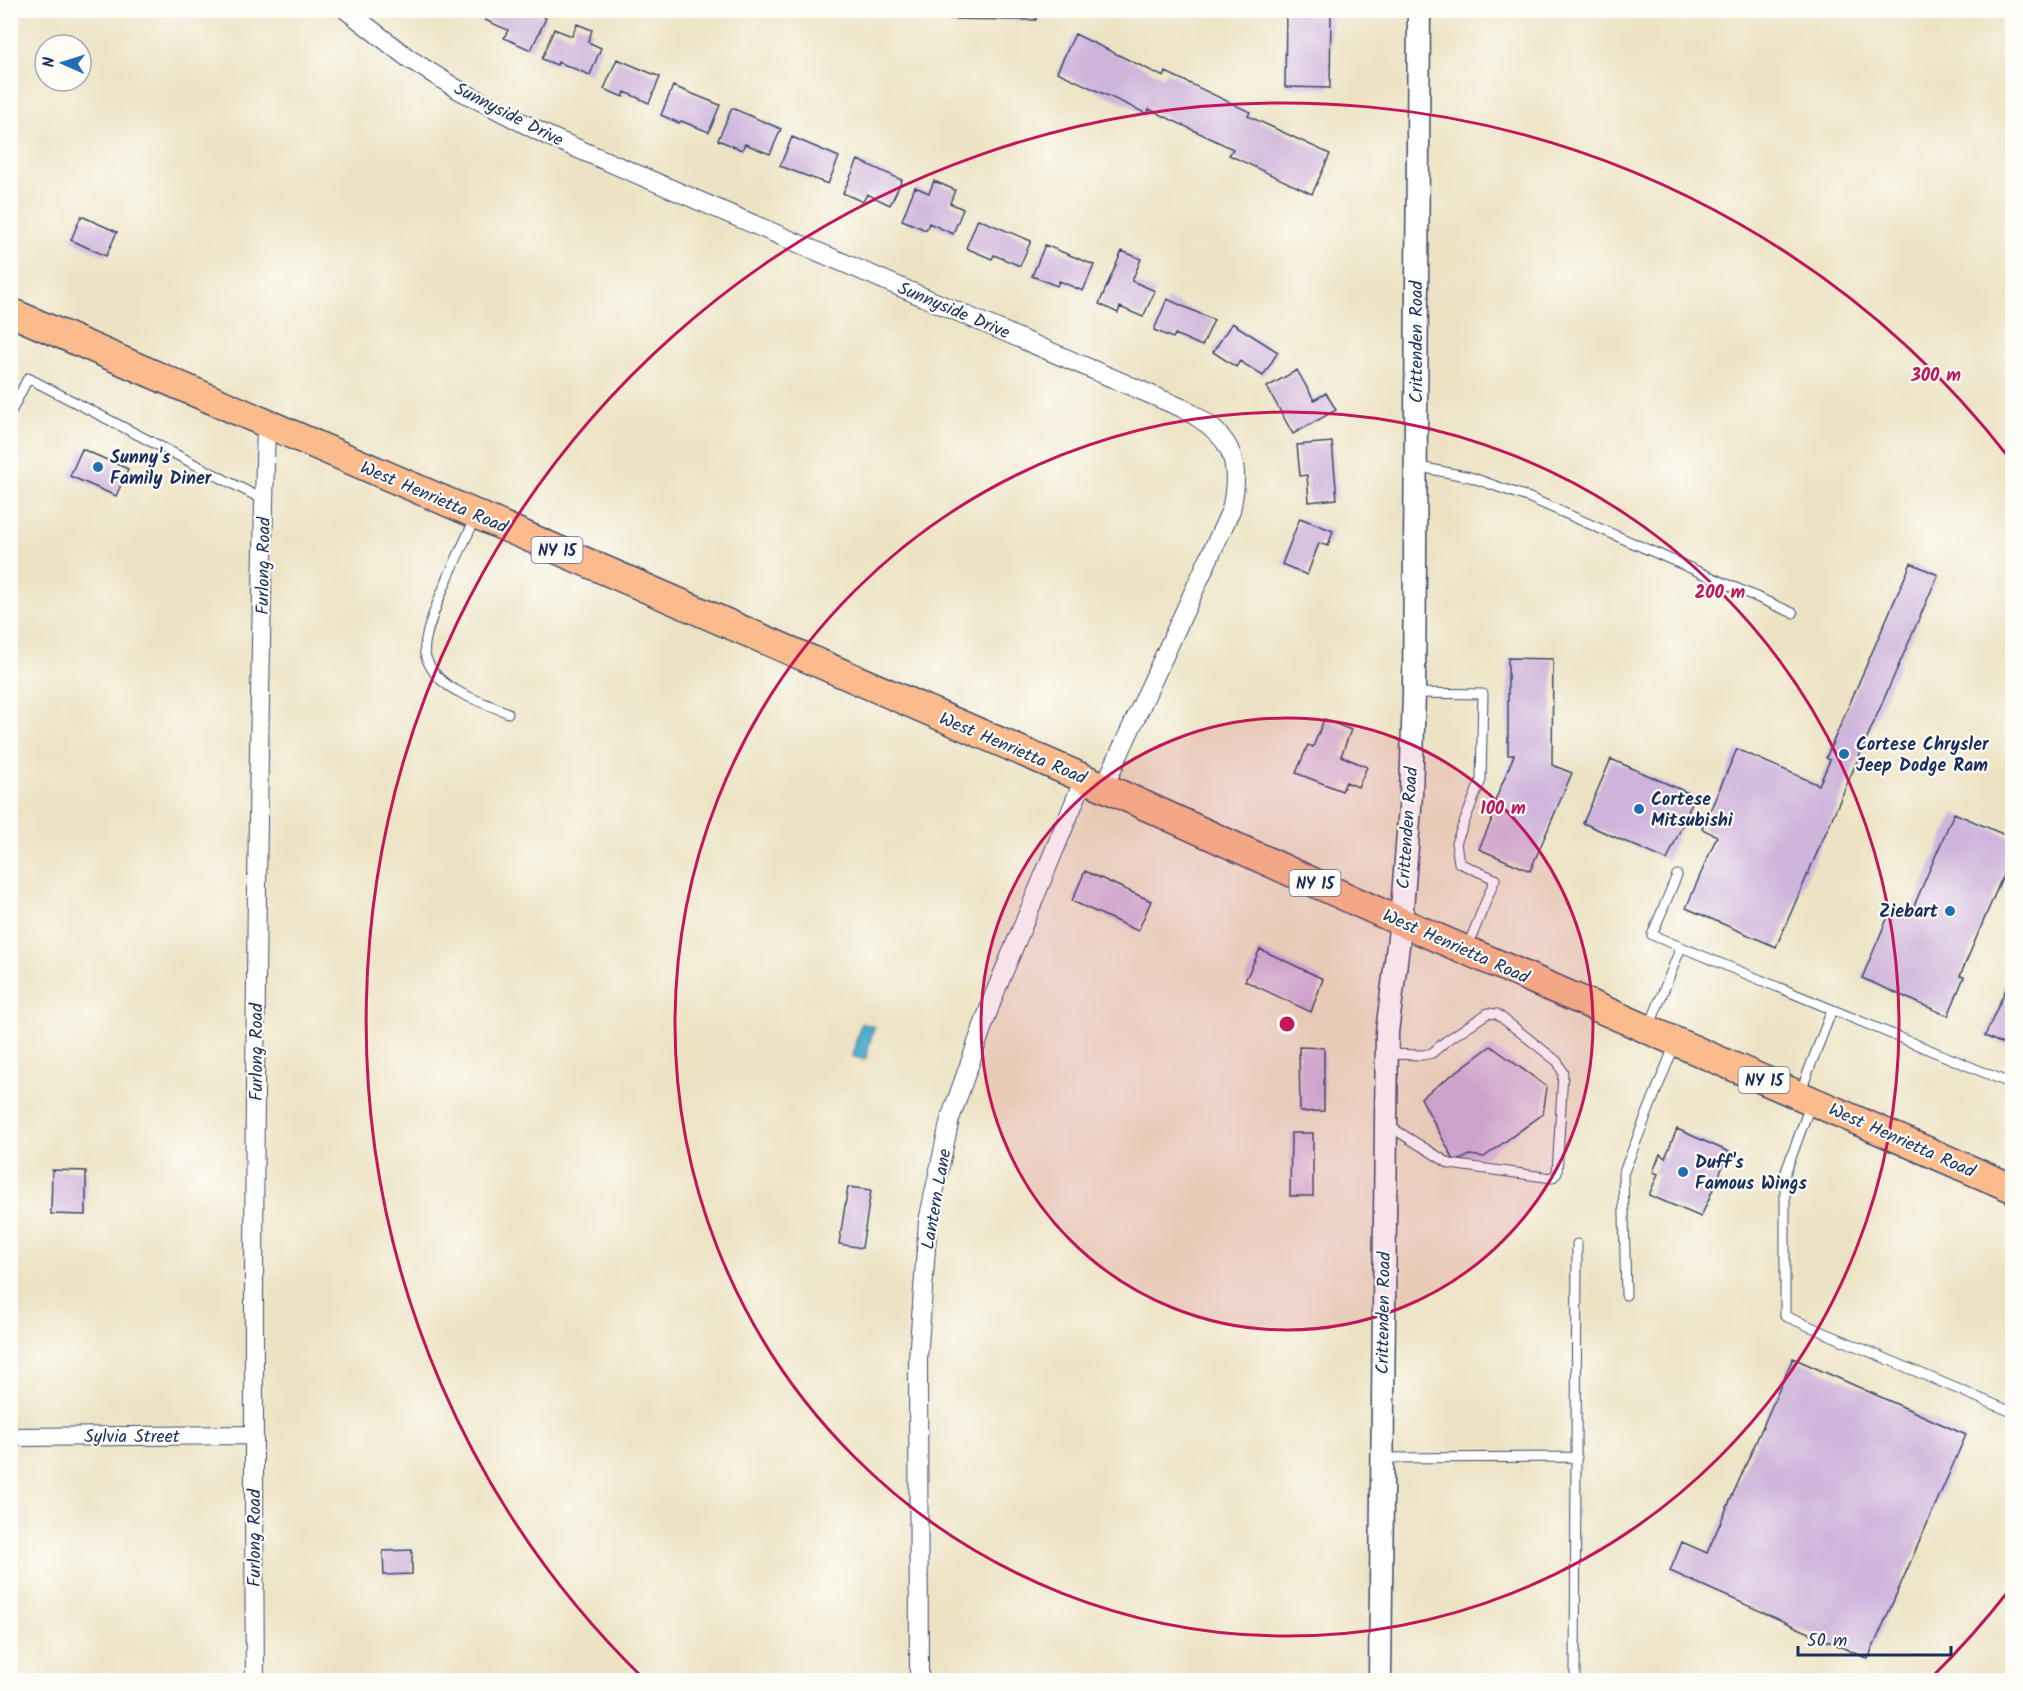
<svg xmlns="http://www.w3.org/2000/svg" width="2023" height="1691" font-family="Kalam,sans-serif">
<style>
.water{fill:#4cadcb;stroke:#346e94;stroke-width:1.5}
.building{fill:#cfb4db}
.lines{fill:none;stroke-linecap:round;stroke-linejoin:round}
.service-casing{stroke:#3a4a6d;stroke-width:11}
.minor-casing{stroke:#3a4a6d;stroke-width:20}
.tertiary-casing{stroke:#3a4a6d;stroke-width:25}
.primary-casing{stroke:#3a4a6d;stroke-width:31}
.service{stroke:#fff;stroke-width:9}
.minor{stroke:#fff;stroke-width:18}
.tertiary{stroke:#fff;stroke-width:22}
.primary{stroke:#fbbb8d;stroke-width:28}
.ring{fill:none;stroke:#c2185b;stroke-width:3}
.poi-dot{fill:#1f6fb2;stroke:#fdfcf7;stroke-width:2}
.labels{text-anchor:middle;stroke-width:4.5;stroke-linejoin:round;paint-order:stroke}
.shield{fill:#fdfcf7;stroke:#5f6c8c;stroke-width:1.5}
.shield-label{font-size:16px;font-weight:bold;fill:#1b2f5e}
.street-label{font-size:18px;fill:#1b2f5e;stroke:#fdfcf7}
.poi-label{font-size:18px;font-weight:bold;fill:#1b2f5e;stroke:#fdfcf7;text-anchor:start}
.centre{fill:#c2185b;stroke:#fdfcf7;stroke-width:3}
.ring-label{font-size:18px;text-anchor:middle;font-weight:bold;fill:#c2185b;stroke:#fdfcf7;stroke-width:4.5;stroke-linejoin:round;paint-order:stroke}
</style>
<rect width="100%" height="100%" fill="#fdfcf7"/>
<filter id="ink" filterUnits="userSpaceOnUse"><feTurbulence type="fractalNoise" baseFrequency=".0167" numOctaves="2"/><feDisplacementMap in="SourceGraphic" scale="12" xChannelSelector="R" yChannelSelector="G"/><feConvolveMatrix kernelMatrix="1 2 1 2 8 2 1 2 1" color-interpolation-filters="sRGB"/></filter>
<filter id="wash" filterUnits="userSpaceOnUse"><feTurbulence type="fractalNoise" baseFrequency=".008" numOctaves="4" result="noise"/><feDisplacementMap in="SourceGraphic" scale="24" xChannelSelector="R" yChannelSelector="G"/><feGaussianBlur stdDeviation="1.35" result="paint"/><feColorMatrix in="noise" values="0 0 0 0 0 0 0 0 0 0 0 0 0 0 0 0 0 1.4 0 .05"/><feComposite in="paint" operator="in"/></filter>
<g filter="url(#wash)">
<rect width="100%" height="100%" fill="#ede3c4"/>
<path class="water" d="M861 1023 874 1027 865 1060 852 1056Z"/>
<g id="blocks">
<path class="building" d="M489 10H529L546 18 531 50 504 38 508 30 485 20Z
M945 10H1036V20L945 19Z
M1286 10H1331L1330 88 1285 87Z
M577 24 592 30 588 42 601 48 590 75 558 62 557 65 542 59 554 29 572 36Z
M1075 34 1164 77 1166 72 1250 112 1248 116 1330 154 1312 194 1229 155 1233 149 1149 109 1147 114 1057 72Z
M617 59 660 77 649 103 625 92 623 97 604 89Z
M673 86 720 105 709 132 681 121 679 123 661 115Z
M732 108 781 129 770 154 745 144 742 150 718 140Z
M792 137 839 157 828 184 780 166Z
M858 160 902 180 890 205 867 194 863 202 843 193Z
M934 181 955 190 950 203 963 209 953 234 929 223 926 230 902 220 915 187 929 193Z
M81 216 117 232 106 256 71 240Z
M978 219 1031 241 1020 266 994 255 992 259 966 248Z
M1045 245 1094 265 1083 291 1059 281 1057 286 1032 276Z
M1122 251 1141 259 1132 281 1155 291 1143 317 1120 307 1118 313 1099 304Z
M1167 299 1214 320 1202 346 1175 334 1173 338 1154 330Z
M1232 323 1278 352 1263 376 1240 361 1236 367 1213 352Z
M1297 370 1314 400 1326 393 1336 410 1293 434 1267 387Z
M1332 442 1337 499 1309 502 1307 475 1300 476 1297 445Z
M82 449 128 469 116 496 70 476Z
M1300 518 1333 531 1328 546 1319 543 1307 575 1282 564Z
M1911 563 1938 575 1776 947 1686 908 1717 836 1702 829 1737 749 1819 785 1830 760 1826 758Z
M1508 658 1553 659 1552 765 1572 773 1530 871 1479 849 1499 803 1495 801 1514 755H1508Z
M1324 719 1351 730 1341 756 1367 767 1358 787 1346 782 1342 791 1296 773 1308 745 1313 747Z
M1611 759 1695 796 1667 860 1583 823Z
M1954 813 2012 838V854L1960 976 1964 977 1948 1016 1862 978 1892 907 1910 915Z
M1085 871 1151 901 1138 931 1072 901Z
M1260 949 1323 979 1311 1012 1245 981Z
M2012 975V1048L1985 1036Z
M1491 1046 1547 1087 1543 1114 1484 1157 1470 1155 1455 1162 1421 1098Z
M1299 1047 1324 1048V1111L1300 1112Z
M1677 1129 1729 1152 1701 1217 1649 1195 1658 1174 1653 1172 1660 1154 1665 1158Z
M1291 1133H1313V1196H1290Z
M52 1170 86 1171V1215L51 1214Z
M848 1187 871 1190 862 1248 839 1244Z
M1793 1358 1966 1435 1868 1659 1670 1571 1682 1542 1707 1553Z
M412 1550V1574L384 1575 383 1551Z"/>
</g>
</g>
<g filter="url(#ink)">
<use href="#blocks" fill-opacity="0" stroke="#3a4a6d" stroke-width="1.5"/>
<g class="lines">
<defs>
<path id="service" d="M10 414 28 378 264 500
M1415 466 1470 477 1530 498 1793 613
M476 517C464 543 420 631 425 654 427 662 433 672 439 678 456 695 486 703 508 713
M1415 693 1483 694 1481 780 1456 843 1459 863 1495 879 1467 948
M1677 875 1652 935 2012 1084
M1650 1025 1681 947
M1386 1054 1423 1055 1432 1053 1446 1041 1488 1013 1497 1014 1558 1062 1563 1073 1557 1173 1552 1178 1450 1164 1389 1126
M1800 1093 1832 1010
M1811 1103 1785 1174V1316L2012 1412
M1626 1295 1623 1174 1675 1044
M1382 1458 1577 1457
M1575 1680 1577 1244"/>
<path id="minor" d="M346 10 408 58 457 89 548 136 1182 408C1229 434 1243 455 1231 510L1104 787
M10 1437 253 1435
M255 1680C252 1262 255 843 266 424
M919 1680 918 1359 928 1221 950 1119 994 995 1084 779"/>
<path id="tertiary" d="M1380 1680 1387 1032 1401 922 1411 795 1414 693 1419 10"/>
<path id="primary" d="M10 312 1104 787 1401 922 2012 1188"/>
</defs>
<use href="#service" class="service-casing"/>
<use href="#minor" class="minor-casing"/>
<use href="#tertiary" class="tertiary-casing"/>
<use href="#primary" class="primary-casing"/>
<use href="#service" class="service"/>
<use href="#minor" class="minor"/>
<use href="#tertiary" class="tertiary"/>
<use href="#primary" class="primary"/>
</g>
</g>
<circle cx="1287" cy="1024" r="306" fill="#c2185b" fill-opacity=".12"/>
<g class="ring">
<circle cx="1287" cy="1024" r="306"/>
<circle cx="1287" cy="1024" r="612"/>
<path d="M2010 1589A918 918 0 0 1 1930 1679M644 1679A918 918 0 1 1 2010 459"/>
</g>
<g class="poi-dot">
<circle cx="98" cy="467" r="6"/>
<circle cx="1844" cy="754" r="6"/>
<circle cx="1639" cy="809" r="6"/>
<circle cx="1950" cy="911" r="6"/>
<circle cx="1683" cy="1172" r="6"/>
</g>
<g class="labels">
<g class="shield">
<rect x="531.5" y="537" width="51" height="26" rx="4.5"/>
<rect x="1289.5" y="870" width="51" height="26" rx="4.5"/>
<rect x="1738.5" y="1067" width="51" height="26" rx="4.5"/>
</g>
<g class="shield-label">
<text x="557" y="556">NY 15</text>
<text x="1315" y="889">NY 15</text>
<text x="1764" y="1086">NY 15</text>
</g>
<g class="street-label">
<text transform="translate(509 114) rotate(27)" y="6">Sunnyside Drive</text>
<text transform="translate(954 310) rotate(23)" y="6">Sunnyside Drive</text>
<text transform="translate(1416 342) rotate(-90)" y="6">Crittenden Road</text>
<text transform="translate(434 497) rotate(23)" y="6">West Henrietta Road</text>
<text transform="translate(263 566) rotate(-89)" y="6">Furlong Road</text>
<text transform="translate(1013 748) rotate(23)" y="6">West Henrietta Road</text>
<text transform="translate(1407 828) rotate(-86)" y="6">Crittenden Road</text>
<text transform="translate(1456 946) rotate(24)" y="6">West Henrietta Road</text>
<text transform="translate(256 1052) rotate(-90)" y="6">Furlong Road</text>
<text transform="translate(1902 1140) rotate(24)" y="6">West Henrietta Road</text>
<text transform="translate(936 1199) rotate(-80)" y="6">Lantern Lane</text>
<text transform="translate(1383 1313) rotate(-89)" y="6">Crittenden Road</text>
<text x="132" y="1442">Sylvia Street</text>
<text transform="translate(254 1538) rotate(-90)" y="6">Furlong Road</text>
</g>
<g class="poi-label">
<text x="110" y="463">Sunny's<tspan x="110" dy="21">Family Diner</tspan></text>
<text x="1856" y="750">Cortese Chrysler<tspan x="1856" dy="21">Jeep Dodge Ram</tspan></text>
<text x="1651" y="805">Cortese<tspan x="1651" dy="21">Mitsubishi</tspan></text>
<text x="1938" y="917" text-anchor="end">Ziebart</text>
<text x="1695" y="1168">Duff's<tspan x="1695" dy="21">Famous Wings</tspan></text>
</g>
</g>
<circle cx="1287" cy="1024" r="9" class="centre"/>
<g class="ring-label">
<text x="1936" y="381">300 m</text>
<text x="1720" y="598">200 m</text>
<text x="1503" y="814">100 m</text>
</g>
<rect width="2023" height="1691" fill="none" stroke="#fdfcf7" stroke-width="36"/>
<g transform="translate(63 63) rotate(273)"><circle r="28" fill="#fdfcf7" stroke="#a3aaba" stroke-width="1.5"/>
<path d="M0-4.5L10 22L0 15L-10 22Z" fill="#1f6fb2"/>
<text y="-9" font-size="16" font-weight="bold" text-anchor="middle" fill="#1b2f5e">N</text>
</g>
<path d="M1798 1646v9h153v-9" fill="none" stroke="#1b2f5e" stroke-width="3"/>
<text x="1807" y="1646" font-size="18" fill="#1b2f5e" stroke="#fdfcf7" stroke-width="4.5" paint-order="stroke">50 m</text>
</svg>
